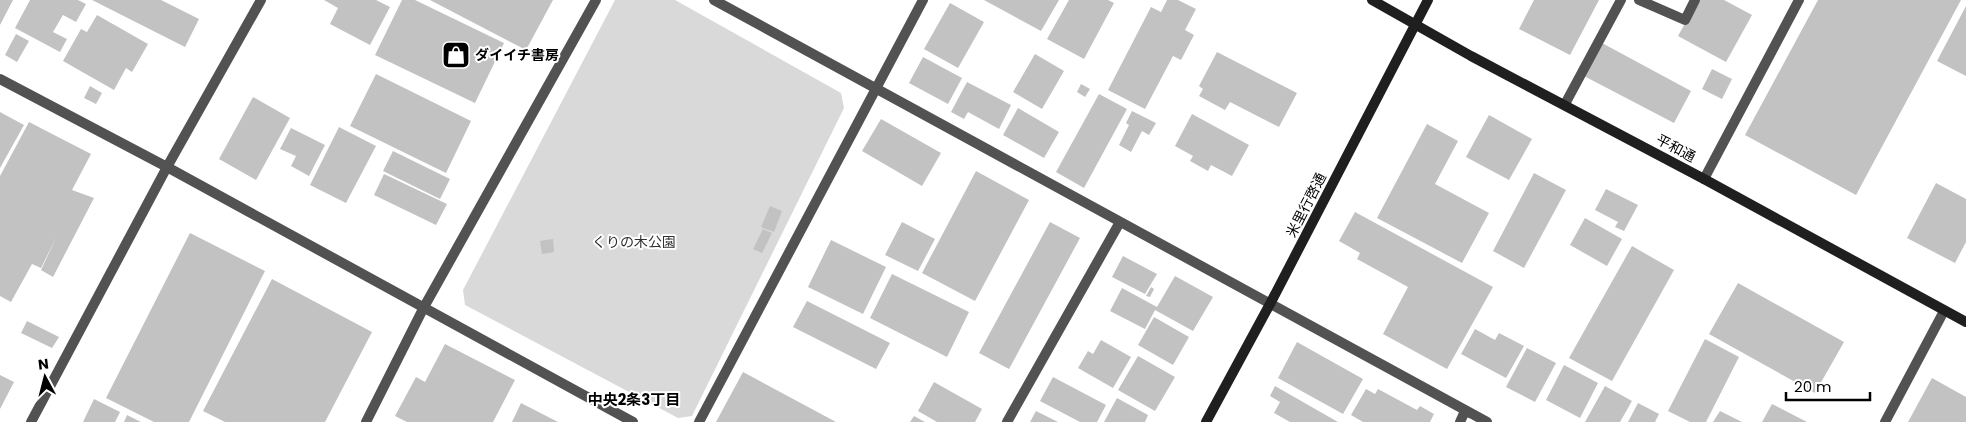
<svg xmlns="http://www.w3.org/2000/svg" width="1966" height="422" font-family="Poppins,'Noto Sans JP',sans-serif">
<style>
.green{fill:#d9d9d9}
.building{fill:#c2c2c2}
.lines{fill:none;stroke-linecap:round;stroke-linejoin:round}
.street{stroke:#525252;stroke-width:10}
.secondary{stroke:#1f1f1f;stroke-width:10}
.labels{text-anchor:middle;stroke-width:4;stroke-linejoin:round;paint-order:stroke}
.poi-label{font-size:14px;font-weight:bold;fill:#000;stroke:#fff;text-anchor:start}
.street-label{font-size:14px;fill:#000;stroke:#fff}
.park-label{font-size:14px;fill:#303030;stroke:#fff}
.neighbourhood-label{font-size:15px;font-weight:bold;fill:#000;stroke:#fff}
</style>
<rect width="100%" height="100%" fill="#fff"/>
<path class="green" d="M615 0H675L841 93 844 108 692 416 678 418 465 305 463 290Z"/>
<path class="building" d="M0 0H13L0 25Z
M30 0H78L86 4 76 22 63 15 53 32 67 39 60 52 15 28Z
M92 0H161L199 19 185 47Z
M324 0H376L390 7 370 45 330 24 338 8Z
M402 0H415L504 43 475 103 375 55Z
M430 0H553L526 50Z
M984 0H1059L1041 31Z
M1069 0H1108L1114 3 1084 59 1047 39Z
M1167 0H1178L1196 9 1185 30 1194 35 1181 60 1173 56 1145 109 1108 90 1151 7 1161 12Z
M1534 0H1599L1570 55 1519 29Z
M1698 0H1724L1752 15 1726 62 1678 36Z
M1818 0H1961L1856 195 1745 135Z
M950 3 984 22 958 68 924 49Z
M1966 6V76L1937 61Z
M97 15 148 44 132 72 126 68 114 90 63 61 81 29 87 32Z
M16 34 29 41 17 62 5 55Z
M1602 43 1691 91 1674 123 1584 76Z
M1217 52 1297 93 1279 127 1230 102 1225 110 1199 96 1203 89 1199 86Z
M1035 54 1064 71 1042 109 1013 92Z
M923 57 962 78 948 104 909 83Z
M1712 69 1732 79 1722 99 1702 89Z
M376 74 471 121 446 173 350 126Z
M967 82 1011 105 999 129 968 112 964 119 951 112Z
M1081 84 1090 89 1085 97 1077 92Z
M90 86 102 93 96 104 84 98Z
M1099 94 1127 109 1084 188 1056 172Z
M253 97 290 118 256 180 219 159Z
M1018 108 1059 132 1044 158 1003 135Z
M1132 111 1156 123 1149 135 1142 131 1131 152 1119 145 1129 125 1126 123Z
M0 112 24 125 0 168Z
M1192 114 1249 145 1232 176 1211 165 1208 171 1190 161 1193 156 1175 146Z
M1489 115 1532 139 1509 180 1466 157Z
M881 119 941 153 922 186 862 151Z
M29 122 91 154 72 190 94 198 53 277 41 270 57 236 41 268 32 264 11 302 0 296V176Z
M1427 124 1458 141 1435 184 1489 213 1462 263 1377 218Z
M339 127 376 146 346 203 310 185Z
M291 128 325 145 309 176 291 166 296 156 280 149Z
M393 151 450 179 440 199 383 171Z
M976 171 1029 200 975 301 922 273Z
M1534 173 1566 190 1524 268 1493 251Z
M384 174 447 204 436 225 374 195Z
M1936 183 1966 199V242L1955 263 1907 238Z
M1606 189 1638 205 1624 231 1615 227 1618 222 1595 210Z
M770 206 782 211 774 232 761 227Z
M1355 212 1493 287 1447 369 1383 334 1408 287 1357 259 1360 253 1339 241Z
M1585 218 1622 239 1607 266 1570 245Z
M902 222 935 239 918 271 885 255Z
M1050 222 1080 238 1009 369 979 353Z
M763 229 772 233 762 253 753 249Z
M190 233 265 271 189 422H154L106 398Z
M553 239 554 252 542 254 540 241Z
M831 240 886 267 863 314 808 287Z
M1632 246 1674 270 1612 381 1569 358Z
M1123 256 1157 274 1145 294 1112 277Z
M892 274 969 312 947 357 870 318Z
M1175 276 1213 297 1193 331 1155 310 1145 329 1110 311 1122 288 1157 307Z
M272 279 372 332 325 422H225L203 411Z
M1738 283 1844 342 1815 393 1709 334Z
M1151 287 1154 289 1150 297 1146 296Z
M807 301 890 343 876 369 793 327Z
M1154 317 1189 337 1173 365 1138 345Z
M27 321 59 337 52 348 21 333Z
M1475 329 1495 340 1499 333 1524 346 1506 378 1461 354Z
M1705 339 1739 357 1706 422H1690L1668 411Z
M1101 340 1131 357 1113 388 1078 368 1088 351 1093 354Z
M1297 342 1363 379 1343 414 1278 378Z
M445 344 515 380 493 422H407L395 416 416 377 425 382Z
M1527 348 1556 363 1535 402 1506 387Z
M1138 356 1175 377 1155 411 1118 390Z
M1564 365 1598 383 1580 418 1546 400Z
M743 372 836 422H716Z
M0 375 14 382 0 409Z
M1053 377 1106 405 1097 422H1080L1040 401Z
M1932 378 1966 397V422H1908Z
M934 382 982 409 975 422H937L918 411Z
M1275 386 1338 422H1290L1274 413 1280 402 1270 396Z
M1605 386 1632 401 1620 422H1585Z
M1366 389 1375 394 1378 389 1417 410 1420 406 1434 414 1430 422H1363L1351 415Z
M1117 398 1148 415 1145 422H1104Z
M94 399 120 412 115 422H83Z
M521 403 558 422H512Z
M1638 403 1659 414 1655 422H1628Z
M1772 404 1807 422H1762Z
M1036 411 1058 422H1030Z
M1720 411 1742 422H1713Z
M127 415 141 422H124Z
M914 416 925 422H910Z"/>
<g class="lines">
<path class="street" d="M714 0 1487 422
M1639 0 1685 20 1695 0
M0 79 167 167 633 422
M1565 104 1621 0
M1704 179 1799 0
M31 422 167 167 261 0
M366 422 424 307 596 0
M699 422 923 0
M1007 422 1120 222
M1460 422 1465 411 1472 414
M1885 422 1944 311"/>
<path class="secondary" d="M1372 0 1471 56 1704 179 1966 322
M1206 422 1270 304 1428 0"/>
</g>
<defs>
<symbol id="shop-square" viewBox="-11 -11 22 22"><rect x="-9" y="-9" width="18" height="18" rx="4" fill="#000" stroke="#fff"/><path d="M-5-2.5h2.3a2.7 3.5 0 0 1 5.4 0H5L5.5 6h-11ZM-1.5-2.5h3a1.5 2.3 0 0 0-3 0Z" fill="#fff"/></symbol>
</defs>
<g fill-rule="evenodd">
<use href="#shop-square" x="440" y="39" width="32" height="32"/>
</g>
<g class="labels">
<g class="poi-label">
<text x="475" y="60">ダイイチ書房</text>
</g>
<g class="street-label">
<text transform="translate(1676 148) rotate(28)" y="5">平和通</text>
<text transform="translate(1306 205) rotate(-63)" y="5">米里行啓通</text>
</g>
<g class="park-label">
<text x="634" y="247">くりの木公園</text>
</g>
<g class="neighbourhood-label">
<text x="634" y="405">中央2条3丁目</text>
</g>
</g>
<g transform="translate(45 377) rotate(353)" stroke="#ffffff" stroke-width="4" paint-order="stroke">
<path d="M0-4L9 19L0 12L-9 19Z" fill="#000000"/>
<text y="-8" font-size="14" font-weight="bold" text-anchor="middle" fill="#000000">N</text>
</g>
<path d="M1786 392v8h84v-8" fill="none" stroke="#000000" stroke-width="2.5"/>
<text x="1794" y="392" font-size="15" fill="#000000" stroke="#ffffff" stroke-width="4" paint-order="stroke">20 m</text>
</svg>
